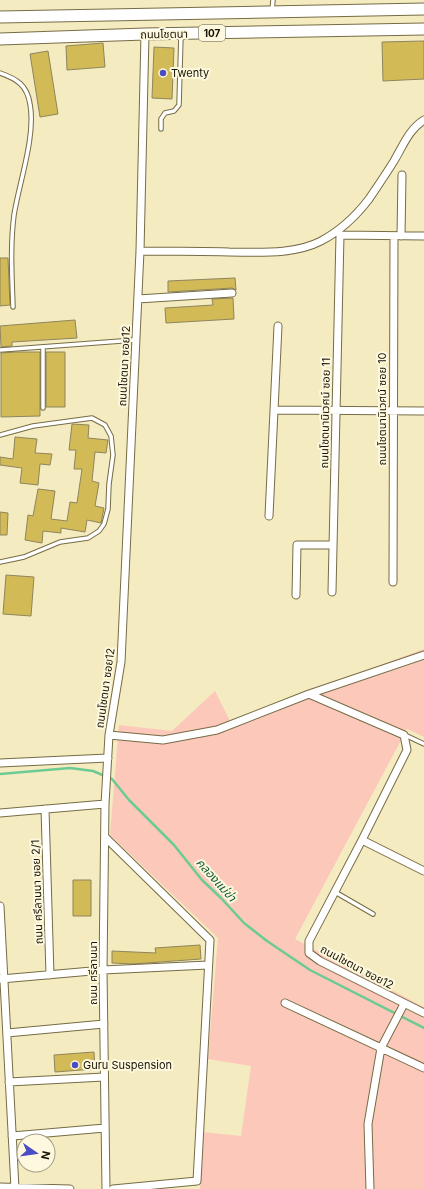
<svg xmlns="http://www.w3.org/2000/svg" width="424" height="1189" font-family="Inter,'Noto Sans Thai',sans-serif">
<style>
.green{fill:#fbc8ba}
.lines{fill:none;stroke-linecap:round;stroke-linejoin:round}
.stream{stroke:#6ccb93;stroke-width:2.5}
.building{fill:#d2ba57;stroke:#8f855d}
.service-casing{stroke:#766c45;stroke-width:5.5}
.minor-casing{stroke:#766c45;stroke-width:9}
.primary-casing{stroke:#766c45;stroke-width:13}
.service{stroke:#fff;stroke-width:3.5}
.minor{stroke:#fff;stroke-width:7}
.primary{stroke:#fff;stroke-width:11}
.poi-dot{fill:#4a4dc3;stroke:#fef8de;stroke-width:1.5}
.labels{text-anchor:middle;stroke-width:4;stroke-linejoin:round;paint-order:stroke}
.shield{fill:#fef8de;stroke:#5c5846;stroke-width:1}
.shield-label{font-size:10px;font-weight:bold;fill:#171405}
.street-label{font-size:11px;fill:#171405;stroke:#fef8de}
.poi-label{font-size:11px;fill:#171405;stroke:#fef8de;text-anchor:start}
.water-label{font-size:12px;font-style:italic;fill:#135b37;stroke:#fef8de}
</style>
<rect width="100%" height="100%" fill="#f5ebc0"/>
<path class="green" d="M424 649V737L407 729 295 939 424 1007V1189H200L203 1132 241 1136 251 1066 208 1059 218 938 110 835 119 725 172 731 215 691 230 721Z"/>
<g class="lines">
<path class="stream" d="M0 774 70 768 93 771 112 779 129 800 174 845 202 880 221 898 244 923 267 941 310 970 424 1028"/>
</g>
<path class="building" d="M424 41V79L383 81 382 42Z
M103 43 105 67 67 70 66 46Z
M154 47 174 48 172 99 152 98Z
M48 51 58 114 40 117 30 54Z
M0 258H8L10 305 0 306Z
M235 278 236 290 232 288 168 292V281Z
M233 298 234 319 166 323 165 308 213 305 212 299Z
M75 320 77 338 12 342V346L1 347 0 326Z
M16 352H40V416L1 417V353Z
M46 352H65V407H46Z
M72 424 89 425 88 438 108 440 106 453 95 452 92 481 99 483 95 506 104 508 101 523 87 520 85 532 61 528V533L43 531 42 543 25 540 28 515 33 516 38 489 55 491 51 519 67 521 70 502 77 503 82 469H74L76 450H69Z
M15 437 37 439 35 453 52 454 50 465 40 464 38 485 20 483 22 468 0 465V457L13 459Z
M0 512 8 513 7 535H0Z
M6 575 34 577 31 616 3 614Z
M73 880H91V916H73Z
M200 945 201 959 133 964 112 963V951L156 953 155 948Z
M94 1052 95 1069 55 1072 54 1055Z"/>
<g class="lines">
<defs>
<path id="service" d="M272 11 273 0
M0 73C17 79 27 85 30 104 36 136 19 183 14 215 10 246 12 277 13 307
M161 129V119L165 113 174 111 179 105 181 35
M0 350 135 340
M43 408V347
M0 435 33 426 92 418 105 425 111 436 113 455 109 484 108 509 104 524 99 531 88 538 60 542 24 557 0 562
M405 735 424 744
M335 892 373 914"/>
<path id="minor" d="M401 236 402 175
M140 251C170 251 199 251 229 252 259 252 294 255 321 241 340 231 356 216 369 199 377 187 386 174 394 161 403 146 409 129 424 120
M138 299 232 293
M274 410 424 411
M269 516 278 326
M393 582 394 236
M332 592 340 235 424 236
M296 595 297 545H333
M309 694 424 655
M109 735 163 740 217 730 309 694 404 735 407 750 362 840 309 941V953L320 961 424 1013
M0 763 108 758
M45 809 50 975
M0 813 105 804
M105 837 210 940 197 1181 113 1189
M362 840 424 871
M0 906 15 1188
M1 979 103 970 208 965
M285 1003 424 1068
M7 1033 104 1024
M9 1082 104 1077
M12 1136 105 1128
M0 1187 70 1189
M106 1189 103 970 105 804 109 735 121 662 140 251 145 34
M370 1189 368 1124 381 1048 404 1004"/>
<path id="primary" d="M0 17 424 9
M0 39 145 34 424 29"/>
</defs>
<use href="#service" class="service-casing"/>
<use href="#minor" class="minor-casing"/>
<use href="#primary" class="primary-casing"/>
<use href="#service" class="service"/>
<use href="#minor" class="minor"/>
<use href="#primary" class="primary"/>
</g>
<g class="poi-dot">
<circle cx="163" cy="73" r="4"/>
<circle cx="75" cy="1065" r="4"/>
</g>
<g class="labels">
<rect class="shield" x="199" y="25" width="26" height="16" rx="3"/>
<g class="shield-label">
<text x="212" y="37">107</text>
</g>
<g class="street-label">
<text transform="translate(164 34) rotate(-1)" y="4">ถนนโชตนา</text>
<text transform="translate(124 366) rotate(-87)" y="4">ถนนโชตนา ซอย12</text>
<text transform="translate(382 409) rotate(-90)" y="4">ถนนโชตนานิเวศน์ ซอย 10</text>
<text transform="translate(325 413) rotate(-89)" y="4">ถนนโชตนานิเวศน์ ซอย 11</text>
<text transform="translate(105 688) rotate(-82)" y="4">ถนนโชตนา ซอย12</text>
<text transform="translate(37 892) rotate(-92)" y="4">ถนน ศรีลานนา ซอย 2/1</text>
<text transform="translate(357 967) rotate(28)" y="4">ถนนโชตนา ซอย12</text>
<text transform="translate(93 973) rotate(-90)" y="4">ถนน ศรีลานนา</text>
</g>
<g class="poi-label">
<text x="171" y="77">Twenty</text>
<text x="83" y="1069">Guru Suspension</text>
</g>
<g class="water-label">
<text transform="translate(216 880) rotate(48)" y="4">คลองแม่ข่า</text>
</g>
</g>
<g transform="translate(36 1153) rotate(103)"><circle r="19" fill="#fef8de" stroke="#a29d87"/>
<path d="M0-3L7 15L0 10L-7 15Z" fill="#4a4dc3"/>
<text y="-6" font-size="11" font-weight="bold" text-anchor="middle" fill="#171405">N</text>
</g>
</svg>
